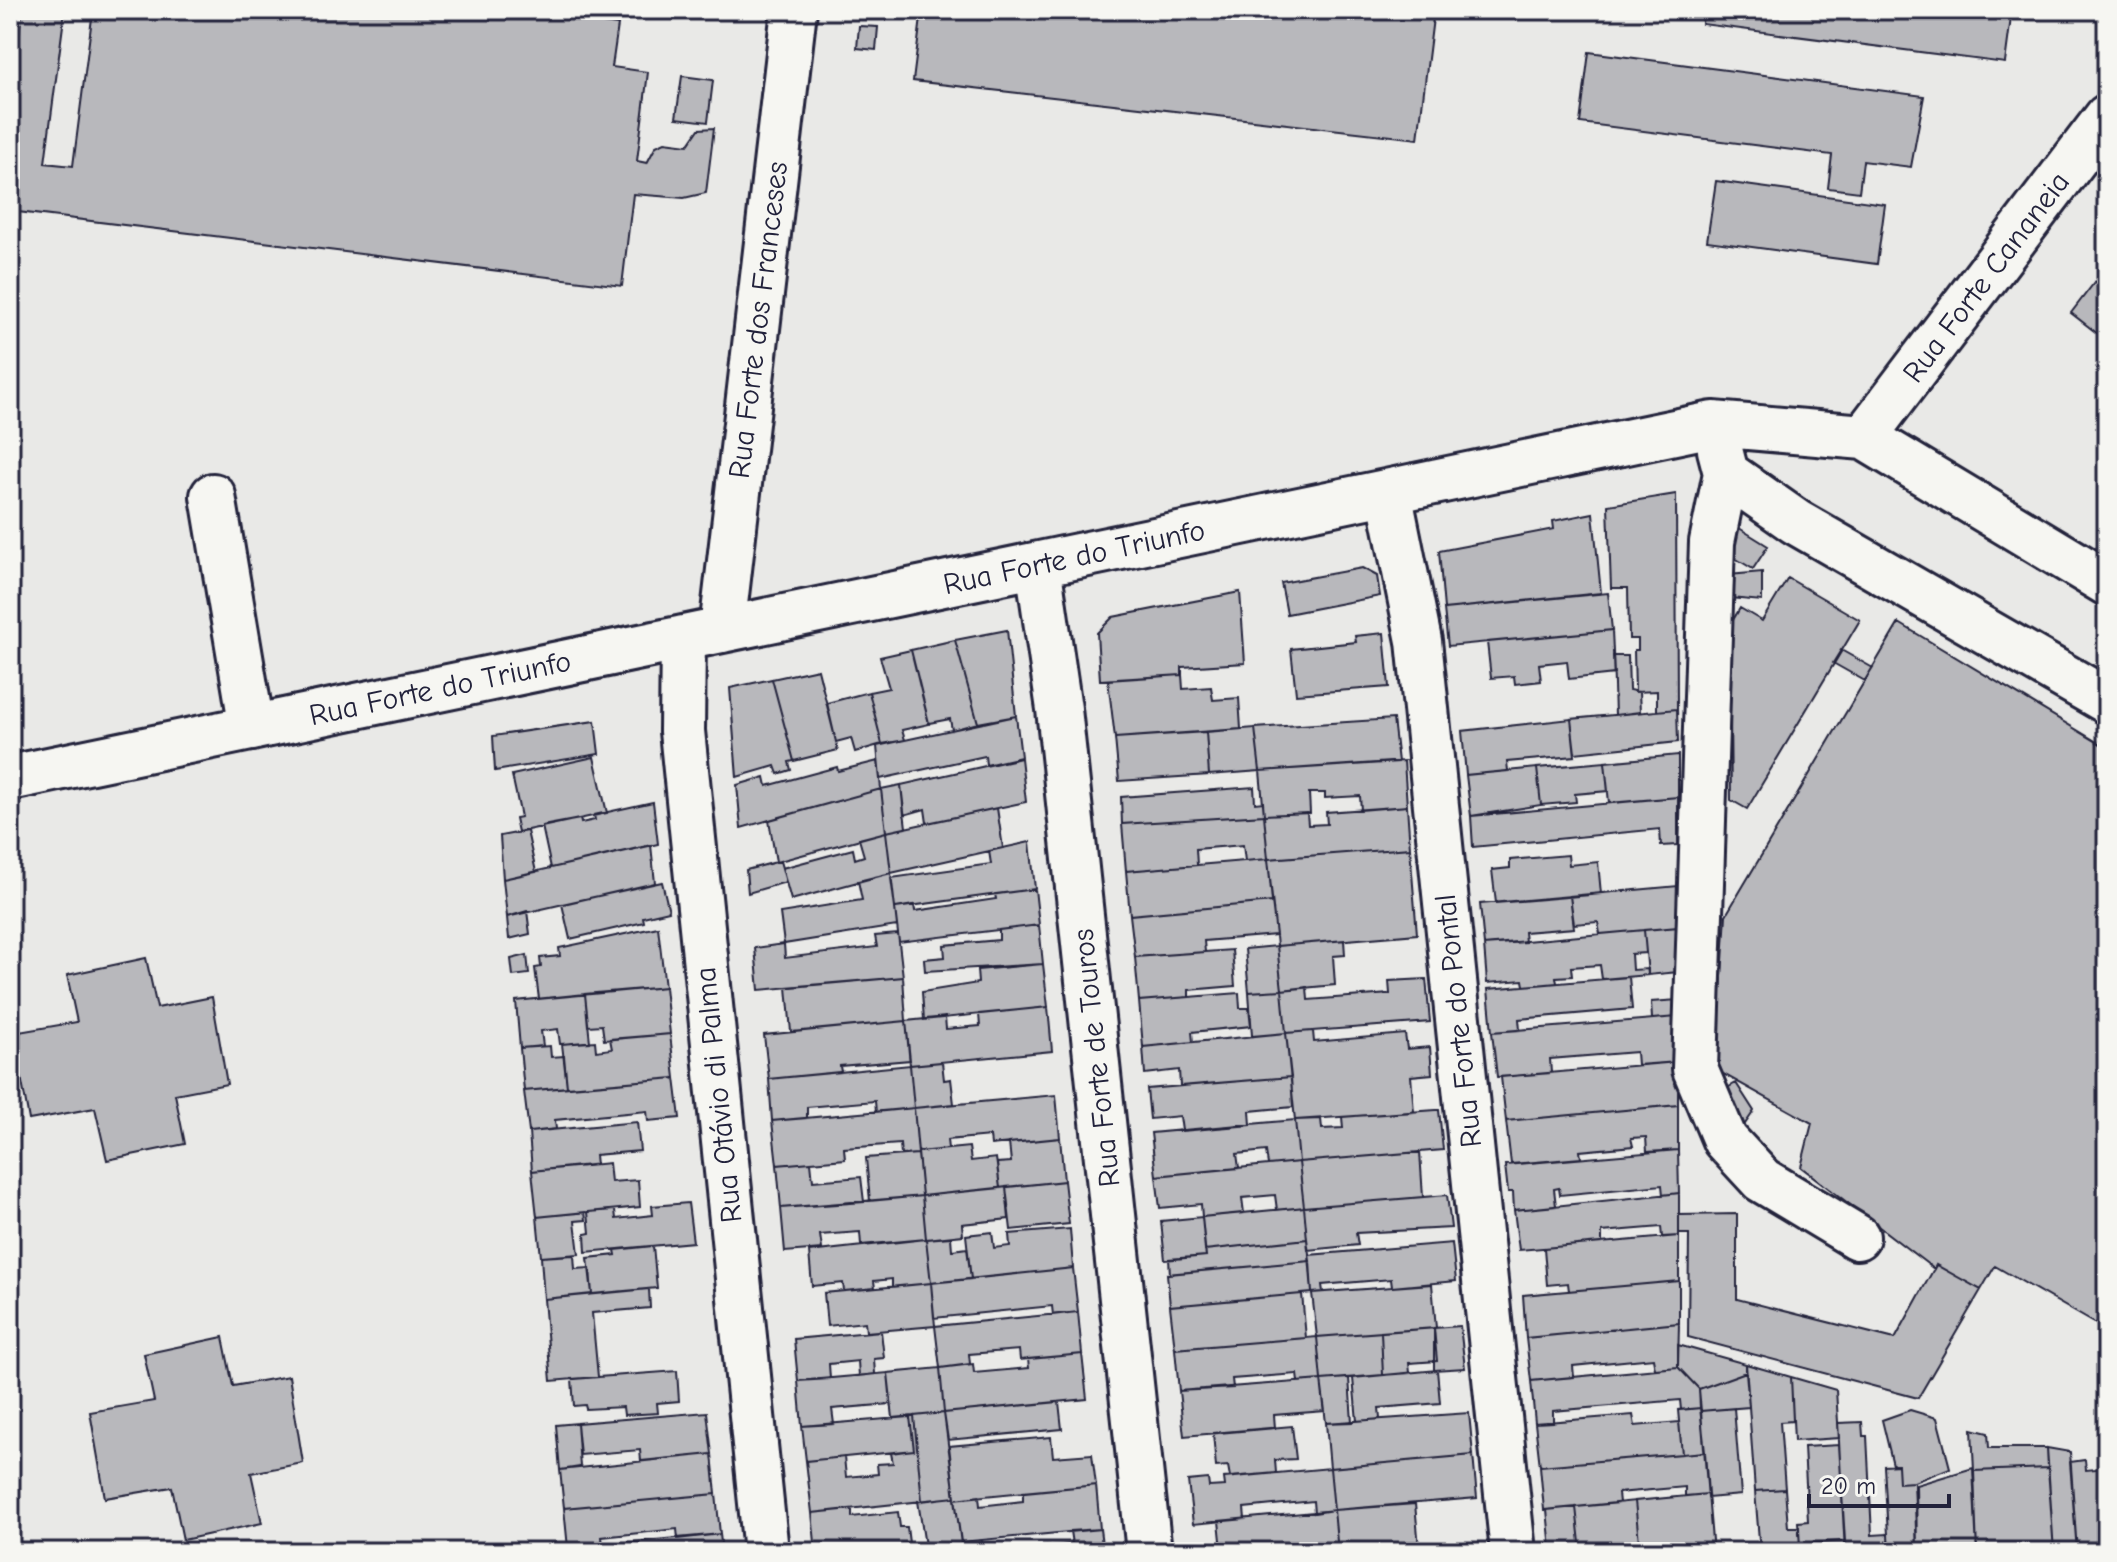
<svg xmlns="http://www.w3.org/2000/svg" width="2117" height="1562" font-family="'Comic Neue',sans-serif">
<style>
.building{fill:#b8b8bc;stroke:#22223b;stroke-width:2}
.lines{fill:none;stroke-linecap:round;stroke-linejoin:round}
.minor-casing{stroke:#22223b;stroke-width:50}
.minor{stroke:#f6f6f2;stroke-width:44}
.labels{text-anchor:middle;stroke-width:6;stroke-linejoin:round;paint-order:stroke}
.street-label{font-size:30px;fill:#22223b;stroke:#f6f6f2}
</style>
<rect width="100%" height="100%" fill="#e9e9e7"/>
<filter id="ink" filterUnits="userSpaceOnUse"><feTurbulence type="fractalNoise" baseFrequency=".0125" numOctaves="2"/><feDisplacementMap in="SourceGraphic" scale="16" xChannelSelector="R" yChannelSelector="G"/><feConvolveMatrix kernelMatrix="1 2 1 2 8 2 1 2 1" color-interpolation-filters="sRGB"/></filter>
<g filter="url(#ink)">
<path class="building" d="M22 10H65L45 163 73 166 93 10H500L618 25 612 67 648 72 637 161 647 163 656 146 665 142 688 145 699 129 714 128 706 193 684 198 633 194 622 286 10 211V108Z
M922 10H1434L1418 139 913 81Z
M1703 10H2012L2005 63 1702 24Z
M859 26 878 27 876 50 857 48Z
M1589 52 1924 96 1911 167 1863 161 1859 192 1828 188 1832 155 1580 123Z
M682 76 713 80 708 122 676 118Z
M1716 181 1885 204 1877 264 1707 241Z
M2107 266V341L2071 313Z
M1676 494 1677 709 1657 711V691L1635 692 1634 650H1638V639H1629L1628 588H1611L1608 505Z
M1593 513 1601 593 1444 609 1439 551 1554 529 1553 521Z
M1739 528 1768 546 1753 569 1725 552Z
M1362 568 1377 576 1380 596 1287 614 1281 583Z
M1762 572V601L1730 598 1729 575Z
M1788 578 1860 620 1747 809 1731 800 1729 627 1740 608 1762 621Z
M1240 592 1245 663 1182 667V675L1100 680 1097 633 1113 617Z
M1608 593 1612 630 1448 646 1444 609Z
M1899 623 2107 748V1304L2096 1324 1995 1266 1981 1290 1936 1265 1934 1269 1801 1167 1812 1123 1716 1070 1726 915Z
M1007 630 1016 716 978 723 955 640Z
M1612 630 1614 674 1569 679 1567 661 1539 664 1541 681 1515 684 1514 676 1491 678 1487 642Z
M1384 633 1389 687 1296 694 1291 649 1356 642 1355 636Z
M955 640 978 723 952 730 950 719 929 723 911 650Z
M911 650 929 724 902 730 905 740 882 744 869 692 889 688 880 657Z
M1841 650 1873 668 1865 681 1833 663Z
M1613 656H1628L1629 690 1639 692 1640 712 1615 715Z
M818 669 838 750 794 761 772 679Z
M1182 675 1183 689 1211 687 1213 700 1239 698 1241 729 1115 738 1108 680Z
M772 679 794 761 789 762 791 770 778 774 775 766 737 777 730 688Z
M869 692 882 744 855 752 851 738 836 742 827 703Z
M1677 709 1678 742 1575 753 1571 719Z
M1016 716 1021 757 986 765 985 756 880 779 877 746Z
M1393 719 1398 762 1260 771 1255 728Z
M1571 719 1575 756 1507 762 1508 771 1466 775 1462 731Z
M595 721 599 754 495 771 493 736Z
M1255 728 1260 771 1209 775 1206 732Z
M1206 732 1209 775 1119 781 1115 738Z
M1678 755V797L1609 803 1605 762Z
M594 757 607 813 518 832 515 818 521 817 512 775Z
M1021 758 1026 802 927 823 925 809 904 815 901 785Z
M878 761 881 789 741 828 737 785 765 777 767 786 837 767 838 771Z
M1404 761 1407 806 1361 810 1360 796 1325 798V793H1309L1310 813 1264 815 1260 771Z
M1605 762 1608 791 1575 794 1576 802 1541 805 1537 768Z
M1537 768 1541 805 1471 816 1466 775Z
M901 785 906 828 886 832 881 789Z
M1254 787 1255 803 1263 802 1264 815 1122 824 1121 797Z
M881 789 886 832 776 862 769 820Z
M1678 797V845L1661 846 1660 829 1473 847 1471 816Z
M653 802 658 844 551 868 542 826 580 819 581 823 595 820 594 815Z
M1407 806 1410 848 1268 859 1264 815 1307 813 1308 825 1327 824 1326 812Z
M997 808 1003 848 891 873 886 832Z
M1264 815 1268 859 1245 861 1243 845 1196 849 1197 865 1126 871 1122 824Z
M527 831 536 872 503 879 500 836Z
M886 832 891 873 791 900 782 868 853 849 855 859 864 856 859 839Z
M1030 842 1035 889 895 908 891 878 991 864 989 851Z
M651 845 655 883 507 917 503 879Z
M1410 848 1417 934 1277 946 1268 859Z
M1568 855 1569 865 1598 862 1601 894 1496 903 1492 870 1510 868V860Z
M1268 859 1272 902 1130 915 1126 871Z
M780 861 786 882 748 893 746 870Z
M891 873 897 926 784 944 780 913 862 900 858 881Z
M662 882 669 911 643 917 644 922 570 939 562 904Z
M1678 886V927L1600 934 1598 922 1574 924 1570 896Z
M1035 889 1039 925 899 942 895 908 914 905 915 911 996 899 995 894Z
M1570 896 1574 928 1524 932 1525 942 1484 945 1480 904Z
M1272 902 1276 935 1204 941 1205 952 1135 957 1130 915Z
M527 911 530 934 509 939 507 917Z
M1039 925 1043 964 925 971 924 959 945 957 944 945 999 940V930Z
M658 927 665 987 539 999 535 968 541 967 540 958 560 956 559 948Z
M1678 927V972L1648 975 1644 930Z
M1644 930 1646 953 1631 954 1632 970 1648 969V975L1602 979 1600 965 1571 967 1572 976 1556 977 1557 983 1524 986 1523 980 1487 983 1484 945Z
M898 934 903 977 759 990 755 948 784 944 785 958 877 947 875 936Z
M1344 940 1345 955 1333 956 1335 985 1282 990 1277 946Z
M1277 946 1282 990 1249 992 1245 949Z
M1232 950 1235 986 1189 990V997L1139 1001 1135 957Z
M527 955 529 974 513 976 511 959Z
M146 958 157 1008 212 997 227 1084 175 1094 185 1144 107 1160 95 1108 29 1120 13 1033 77 1022 67 975Z
M1043 964 1048 1007 924 1020 922 992 978 983 977 970Z
M903 977 906 1021 791 1032 787 987Z
M1629 977 1632 1009 1519 1019 1520 1030 1492 1032 1488 989Z
M1426 979 1430 1022 1286 1033 1282 990 1307 987 1308 1000 1390 994 1389 981Z
M665 987 670 1034 604 1040 602 1025 588 1026 585 994Z
M1282 990 1286 1033 1252 1036 1249 992Z
M1239 993 1240 1008H1249L1251 1026 1192 1032 1193 1042 1143 1047 1139 1001Z
M585 994 590 1042 560 1044 558 1029 541 1031 543 1046 520 1048 516 1001Z
M1678 1000V1017L1652 1019 1651 1002Z
M1048 1007 1052 1051 910 1065 906 1021 945 1017 946 1029 980 1026 979 1014Z
M1678 1017V1062L1637 1065 1636 1052 1550 1059 1551 1073 1497 1077 1492 1032Z
M906 1021 910 1060 840 1066 841 1072 769 1079 764 1035Z
M1313 1031 1314 1042 1405 1034 1407 1049 1430 1047 1432 1074 1411 1076 1414 1112 1295 1120 1286 1033Z
M1286 1033 1291 1077 1180 1086 1179 1070 1145 1074 1143 1047Z
M670 1034 675 1078 567 1087 562 1044 595 1041 596 1051 612 1049 610 1039Z
M550 1046 551 1057 564 1056 567 1087 524 1091 520 1048Z
M942 1062 944 1080 951 1079 954 1104 914 1108 910 1065Z
M1678 1062V1105L1506 1121 1501 1077Z
M910 1065 914 1108 876 1112 875 1101 807 1107V1118L772 1121 769 1079Z
M1291 1077 1293 1107 1250 1111 1251 1125 1182 1131 1180 1116 1150 1119 1147 1089Z
M675 1078 680 1118 648 1121 647 1111 555 1120 556 1129 529 1132 524 1091Z
M1736 1083 1754 1111 1743 1127 1722 1091Z
M1056 1095 1060 1138 991 1145 990 1136 947 1140 948 1149 918 1152 914 1108Z
M1678 1105V1150L1647 1152 1646 1137 1631 1138 1633 1146 1580 1151 1581 1158 1511 1164 1506 1121Z
M914 1108 918 1154 901 1155 900 1144 844 1148 845 1159 777 1165 772 1121Z
M1436 1110H1439L1443 1150 1299 1162 1295 1120 1321 1119 1322 1129 1343 1128 1342 1117Z
M1295 1120 1299 1162 1268 1165 1266 1151 1237 1154 1239 1168 1156 1176 1151 1133Z
M637 1122 640 1151 595 1155 596 1165 532 1171 529 1132Z
M1060 1138 1064 1181 1000 1188 997 1163 1011 1162 1009 1143Z
M969 1147 971 1161 996 1158 1000 1188 922 1196 918 1152Z
M1678 1150 1679 1193 1663 1195 1662 1185 1560 1195 1559 1188 1554 1189 1556 1206 1514 1210 1513 1192H1508L1505 1165Z
M1420 1152 1423 1197 1304 1207 1299 1162Z
M918 1154 922 1196 870 1201 866 1158Z
M811 1162 813 1181 861 1177 864 1202 781 1208 777 1165Z
M1299 1162 1304 1207 1277 1210 1275 1195 1242 1198 1244 1213 1202 1217 1201 1204 1160 1208 1156 1176Z
M609 1163 611 1182 638 1180 640 1207 537 1217 532 1171Z
M1064 1181 1069 1224 1011 1230 1006 1187Z
M1006 1187 1009 1219 962 1224 963 1235 926 1239 922 1196Z
M1679 1193V1236L1662 1237 1661 1227 1602 1232V1243L1519 1250 1514 1210Z
M1447 1195 1451 1228 1356 1233 1358 1245 1308 1250 1304 1207Z
M922 1196 926 1239 861 1245 860 1232 820 1235 822 1249 785 1252 781 1208Z
M688 1203 693 1242 586 1252 585 1234 590 1233 588 1212 615 1210 616 1219 653 1215 652 1206Z
M1304 1207 1307 1239 1205 1250 1202 1217Z
M585 1212 586 1220 575 1221 579 1254 541 1257 537 1217Z
M1737 1214V1299L1895 1339 1936 1265 1981 1290 1918 1398 1688 1337 1689 1234H1679V1215Z
M1202 1217 1206 1256 1165 1260 1161 1221Z
M1070 1229 1073 1268 971 1279 966 1235 992 1232 994 1248 1010 1246 1009 1234Z
M1679 1236V1281L1569 1291 1568 1283 1547 1285 1544 1248Z
M951 1237 952 1250 967 1248 971 1279 931 1283 926 1239Z
M926 1239 931 1283 892 1287V1279L874 1281 875 1288 844 1291 843 1283 812 1286 809 1252Z
M1307 1239 1310 1261 1170 1274 1169 1259 1206 1256 1205 1250Z
M1452 1243 1456 1281 1392 1287 1391 1279 1322 1285 1323 1292 1312 1293 1309 1255Z
M653 1246 657 1288 592 1294 588 1258 616 1255 615 1250Z
M574 1255 575 1269 590 1268 592 1294 544 1299 541 1257Z
M1310 1261 1312 1293 1170 1306 1167 1274Z
M1073 1268 1078 1312 1053 1315 1052 1306 934 1318 931 1283Z
M1679 1281V1323L1526 1338 1523 1295Z
M931 1283 935 1326 866 1332 865 1322 827 1326 824 1293Z
M1432 1284 1436 1328 1317 1337 1312 1293Z
M649 1289 650 1308 592 1313 598 1377 551 1381 544 1299Z
M1302 1294 1306 1338 1175 1349 1170 1306Z
M1078 1312 1082 1354 1020 1360 1019 1350 969 1354 970 1364 940 1368 935 1326Z
M1679 1323 1678 1367 1655 1369 1653 1358 1573 1366 1574 1377 1531 1381 1526 1338Z
M1460 1326 1465 1368 1434 1370V1328Z
M1434 1328 1437 1361 1409 1363 1410 1373 1383 1375 1381 1332Z
M881 1331 884 1358 874 1359 875 1374 859 1376 858 1361 829 1364 830 1379 798 1381 794 1339Z
M1381 1332 1383 1375 1321 1380 1317 1337Z
M223 1337 233 1386 289 1376 303 1463 251 1473 262 1523 183 1540 172 1487 105 1498 90 1412 154 1401 144 1354Z
M1317 1337 1321 1380 1298 1382 1297 1374 1232 1379 1233 1388 1179 1391 1175 1349Z
M1678 1345 1746 1364V1372L1699 1389 1678 1367Z
M1082 1354 1087 1399 944 1413 940 1368 973 1364 974 1373 1029 1368 1028 1359Z
M1746 1364 1791 1377 1793 1421 1780 1422 1785 1489 1755 1491Z
M1678 1367 1699 1389 1700 1408 1681 1410 1680 1400 1553 1411V1422L1535 1423 1531 1381Z
M940 1368 944 1413 893 1418 888 1373Z
M1437 1370 1440 1403 1379 1408 1380 1419 1357 1421 1353 1378Z
M677 1371 679 1401 657 1403 658 1413 624 1415 623 1407 586 1409 585 1405 574 1406 572 1379Z
M1746 1372 1749 1407 1701 1411 1699 1389Z
M888 1373 891 1404 832 1409 834 1424 802 1426 798 1381Z
M1791 1377 1836 1390 1839 1438 1794 1441Z
M1349 1378 1352 1422 1326 1423 1321 1380Z
M1321 1380 1325 1411 1274 1415 1275 1428 1184 1436 1179 1391Z
M1059 1402 1062 1429 948 1440 944 1413Z
M1700 1408 1705 1452 1682 1454 1678 1410Z
M1734 1408 1741 1495 1708 1498 1701 1411Z
M1910 1410 1937 1418 1950 1468 1914 1482 1899 1483 1898 1465H1893L1882 1420Z
M707 1412 712 1454 641 1461 640 1450 580 1455 577 1423Z
M944 1413 955 1497 922 1501 914 1416Z
M1469 1413 1473 1455 1330 1468 1326 1423Z
M1633 1415 1635 1426 1679 1422 1682 1454 1540 1466 1535 1423Z
M914 1416 922 1501 812 1513 806 1461 844 1457 846 1477 878 1474 877 1464 893 1463 891 1453 914 1450 910 1417Z
M910 1417 914 1450 806 1461 802 1426Z
M1862 1422 1863 1436H1867L1872 1535 1888 1534 1889 1552H1845L1838 1423Z
M577 1423 580 1467 560 1470 556 1425Z
M1292 1426 1296 1459 1275 1460 1276 1473 1230 1477 1228 1466 1216 1467 1213 1433Z
M1972 1429 1988 1433 1989 1448H2047L2048 1468 1974 1471Z
M1051 1437 1053 1457 1092 1454 1096 1485 955 1499 949 1446Z
M1839 1445 1845 1541 1800 1544 1798 1522 1808 1521 1804 1447Z
M2047 1448 2070 1452 2077 1552H2054Z
M1705 1452 1708 1494 1685 1496V1487L1618 1493 1619 1503 1544 1510 1540 1466Z
M712 1454 716 1494 564 1508 560 1470Z
M1473 1455 1477 1498 1334 1510 1330 1468Z
M2085 1460 2086 1470 2107 1468V1548L2077 1552 2070 1462Z
M1898 1465 1899 1483 1914 1482 1917 1552H1889L1884 1466Z
M1330 1468 1334 1510 1314 1513 1313 1501 1244 1508 1245 1519 1193 1524 1188 1481 1208 1479 1209 1487 1225 1486 1224 1478Z
M1973 1468 1977 1552H1917L1916 1485Z
M2048 1468 2054 1552H1977L1974 1471Z
M1096 1485 1100 1529 961 1542 955 1499 979 1496 980 1506 1023 1501V1492Z
M1785 1489 1788 1527H1799L1800 1552H1760L1755 1491Z
M716 1494 720 1534 678 1539 677 1529 602 1537 603 1545 568 1548 564 1508Z
M1708 1494 1713 1552H1640L1635 1501Z
M955 1497 962 1552H926L918 1501Z
M1635 1501 1640 1552H1581L1576 1507Z
M1415 1504 1419 1547 1338 1552 1334 1510Z
M1576 1507 1581 1552H1548L1551 1549 1547 1510Z
M852 1509V1517L898 1512 900 1527H907L909 1543 901 1544 902 1552H816L812 1513Z
M1334 1510 1338 1552H1269L1268 1546 1222 1550 1219 1521Z
M1100 1529 1103 1552H988L1072 1544 1070 1531Z
M720 1534 722 1552H569L568 1548Z
M982 1540 983 1552H962L961 1542Z
M1845 1541V1552H1800V1544Z
M1447 1545V1552H1367L1419 1547Z"/>
<g class="lines">
<defs>
<path id="minor" d="M1864 437 2107 117
M1720 450 1726 473 1796 522 2107 701
M1726 473 1712 542 1695 1069 1725 1140 1762 1180 1857 1237
M1389 492 1419 641 1513 1552
M213 496 252 728
M1038 565 1059 709 1149 1552
M722 630 794 10
M683 638 682 731 766 1552
M10 778 1713 424 1864 437 2107 583"/>
</defs>
<use href="#minor" class="minor-casing"/>
<use href="#minor" class="minor"/>
</g>
</g>
<g class="labels">
<g class="street-label">
<text transform="translate(1986 277) rotate(-53)" y="10">Rua Forte Cananeia</text>
<text transform="translate(758 320) rotate(-83)" y="10">Rua Forte dos Franceses</text>
<text transform="translate(1074 557) rotate(-12)" y="10">Rua Forte do Triunfo</text>
<text transform="translate(440 688) rotate(-12)" y="10">Rua Forte do Triunfo</text>
<text transform="translate(1458 1021) rotate(-96)" y="10">Rua Forte do Pontal</text>
<text transform="translate(1096 1058) rotate(-96)" y="10">Rua Forte de Touros</text>
<text transform="translate(718 1095) rotate(-96)" y="10">Rua Otávio di Palma</text>
</g>
</g>
<rect width="2117" height="1562" fill="none" stroke="#f6f6f2" stroke-width="40"/>
<rect x="20" y="20" width="2077" height="1522" fill="none" stroke="#22223b" stroke-width="3" filter="url(#ink)"/>
<path d="M1809 1494v12h140v-12" fill="none" stroke="#22223b" stroke-width="4"/>
<text x="1821" y="1494" font-size="24" fill="#22223b" stroke="#f6f6f2" stroke-width="6" paint-order="stroke">20 m</text>
</svg>
